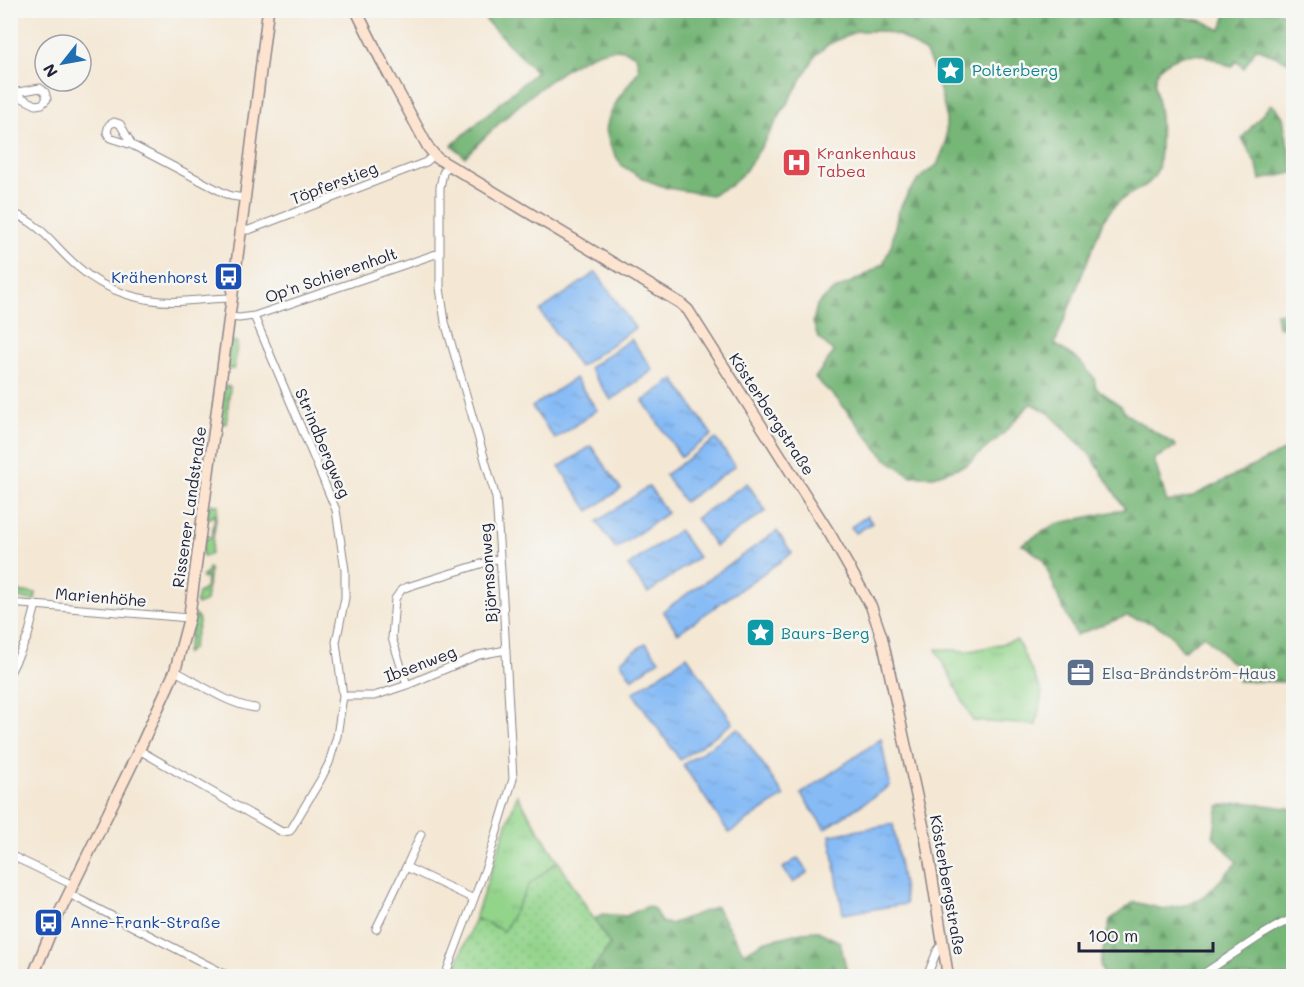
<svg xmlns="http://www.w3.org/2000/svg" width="1304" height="987" font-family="Mali,sans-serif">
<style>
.grass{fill:url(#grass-tufts);stroke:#5a7b63;stroke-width:1.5}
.forest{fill:url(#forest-firs);stroke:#4c6c59;stroke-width:1.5}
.park{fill:url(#park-dots);stroke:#5a7b63;stroke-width:1.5}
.water{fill:url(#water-ripples);stroke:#546e98;stroke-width:1.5}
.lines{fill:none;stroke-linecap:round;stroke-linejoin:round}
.street-casing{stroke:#8b8588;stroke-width:9}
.secondary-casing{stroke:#8b8588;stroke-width:13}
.street{stroke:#fff;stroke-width:7}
.secondary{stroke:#fde4d1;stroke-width:10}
.labels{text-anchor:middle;stroke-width:5;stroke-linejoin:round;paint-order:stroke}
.culture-label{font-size:16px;fill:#0d838f;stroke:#f6f6f2;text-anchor:start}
.health-label{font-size:16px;fill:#be3a42;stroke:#f6f6f2;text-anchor:start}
.street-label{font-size:16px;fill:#22223b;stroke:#f6f6f2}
.transit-label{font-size:16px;fill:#164399;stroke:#f6f6f2;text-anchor:end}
.service-label{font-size:16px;fill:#4e5e75;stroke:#f6f6f2;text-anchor:start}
</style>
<defs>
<pattern id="grass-tufts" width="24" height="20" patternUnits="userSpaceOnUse" patternTransform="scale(1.5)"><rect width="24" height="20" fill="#93d48b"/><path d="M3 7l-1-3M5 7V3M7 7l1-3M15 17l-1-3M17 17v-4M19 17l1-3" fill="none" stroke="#7eb679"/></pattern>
<pattern id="forest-firs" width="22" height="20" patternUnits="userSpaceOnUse" patternTransform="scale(1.5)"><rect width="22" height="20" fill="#76b677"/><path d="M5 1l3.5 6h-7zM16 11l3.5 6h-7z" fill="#609463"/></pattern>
<pattern id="park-dots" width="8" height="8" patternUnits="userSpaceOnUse" patternTransform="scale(1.5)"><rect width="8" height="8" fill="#93d48b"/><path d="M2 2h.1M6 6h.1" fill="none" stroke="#7eb679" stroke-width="1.8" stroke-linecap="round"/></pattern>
<pattern id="water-ripples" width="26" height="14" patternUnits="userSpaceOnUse" patternTransform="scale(1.5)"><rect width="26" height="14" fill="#87bbf5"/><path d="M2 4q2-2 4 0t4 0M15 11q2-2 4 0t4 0" fill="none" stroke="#74a0d3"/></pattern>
</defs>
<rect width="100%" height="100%" fill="#f6f6f2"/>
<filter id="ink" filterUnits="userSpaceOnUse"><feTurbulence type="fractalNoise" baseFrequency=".0167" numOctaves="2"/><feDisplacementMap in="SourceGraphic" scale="12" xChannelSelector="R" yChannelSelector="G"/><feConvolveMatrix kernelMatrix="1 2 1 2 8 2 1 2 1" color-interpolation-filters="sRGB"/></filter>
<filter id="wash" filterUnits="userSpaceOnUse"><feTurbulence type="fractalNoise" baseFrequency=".008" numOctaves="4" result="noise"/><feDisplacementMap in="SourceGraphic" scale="24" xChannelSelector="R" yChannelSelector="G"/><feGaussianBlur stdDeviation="1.35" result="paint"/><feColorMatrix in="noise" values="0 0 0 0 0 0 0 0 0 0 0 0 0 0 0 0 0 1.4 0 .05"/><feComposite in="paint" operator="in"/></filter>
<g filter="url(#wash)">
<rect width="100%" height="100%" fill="#f4e8d5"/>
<path class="grass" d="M231 340 237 343 234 369H227Z
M225 386 230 387 226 424 220 423Z
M209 505H218L211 552 210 554 205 556 202 555 204 540 212 536 215 515 207 519Z
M208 568 210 569 206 601 197 605 196 603 198 593 206 588 207 577 203 579 202 577 207 573Z
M11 591 36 593 35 600 11 598Z
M195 615 198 618 199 622 192 649 186 653Z
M1017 640 1042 692 1036 725 973 721 936 649 971 651Z
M517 795 558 861 529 885 504 932 475 918Z"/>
<path class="forest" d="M1180 11 1183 17 1203 21 1221 30 1227 11H1279L1293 21V64L1256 48 1244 68 1236 61 1231 67C1214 58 1198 50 1179 57 1142 70 1158 89 1160 117 1161 126 1160 161 1158 168 1152 187 1138 188 1124 198 1115 204 1109 212 1103 221L1055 344 1080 361 1094 378 1096 388 1121 406 1126 414 1174 444 1176 447 1154 459 1167 502 1191 497 1287 449 1293 444 1294 681 1291 682 1238 681 1243 669 1229 661 1204 635 1183 651 1169 633 1155 624 1126 616 1076 635 1061 604 1043 559 1022 544 1056 524 1125 509 1091 456 1049 413 1031 403 1003 434 966 465 934 476H911L885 458 838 400 815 378 834 352 818 337 813 322 817 305 833 291 864 276 883 264 891 246 898 212 908 193 922 176 937 165 946 143V115L937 78 926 53 900 36 881 31H857L829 44 816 55 760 149 745 171 730 186 711 195 667 188 644 179 622 166 611 148 606 130 609 117 618 99 639 70 636 55C632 53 627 51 623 50 580 41 493 128 465 157L452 145 536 72 488 23 479 11Z
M1271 104 1277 108 1283 117 1293 173 1260 180 1257 166 1242 138Z
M1293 312V326L1278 327 1276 313Z
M1245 802 1293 809V976H1104L1100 964 1110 920 1134 902 1164 909 1189 904 1198 900 1212 889 1237 862 1213 836 1219 806Z
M648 906 654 909 661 922 670 924 716 907 744 953 763 942 802 932 818 931 840 942 848 976H587L610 945 595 919 602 914 626 916Z"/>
<path class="park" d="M558 861 610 945 587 976H452L475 918 504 931 529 885Z"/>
<path class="water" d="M596 272 635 328 579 367 540 311Z
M631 339 653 370 611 400 589 368Z
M575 378 597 410 555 439 532 407Z
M674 379 712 435 681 457 643 401Z
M716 439 735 466 684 502 665 475Z
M591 446 621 489 589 511 559 467Z
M747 483 766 511 715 546 696 518Z
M649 486 667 513 616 549 597 522Z
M867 516 872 523 856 533 851 527Z
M679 530 698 557 648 593 628 566Z
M777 531 792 553 678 633 663 611Z
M646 643 659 660 632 679 620 661Z
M687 656 733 723 680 760 633 693Z
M738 728 784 796 729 833 683 765Z
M881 739 890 786 825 829 801 794Z
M893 824 906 904 843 914 830 835Z
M798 858 808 872 793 883 783 868Z"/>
</g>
<g filter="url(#ink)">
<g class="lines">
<defs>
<path id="street" d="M10 92 36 105 42 104 47 99 45 92 40 88 13 93
M132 145 120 124 114 122 109 125 107 132 110 138 132 145 224 193 231 196 245 198
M10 212C43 224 53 246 78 267 107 293 147 304 185 301 201 300 216 298 232 298
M241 230H249L426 162 434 155
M230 317 239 318 254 316 439 253
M10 603 189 618
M175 671C201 684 226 704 255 708
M10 673 28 636 36 605
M407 685 392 638 395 599 402 589 410 586 500 558
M343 696H374L407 685 479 655 506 650
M139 750 282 832 290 831 321 779 329 763 337 736 343 696 336 642 345 598V570L336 510 254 316
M421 834 406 867 474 899
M10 855 73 885
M69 894 229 976
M376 929 406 867
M445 976 487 864 513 779 503 600 496 498 445 322 440 288V187L443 173 448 165
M927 976 937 951 939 948 943 946
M1200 976 1262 935 1279 925 1294 918"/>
<path id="secondary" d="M356 10 381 60 428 147 437 158 680 303 688 310 830 534 871 606 882 638 926 839 948 976
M33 976 54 924 139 750 175 671 189 618 241 230 268 10"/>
</defs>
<use href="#street" class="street-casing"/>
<use href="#secondary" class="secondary-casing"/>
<use href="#street" class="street"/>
<use href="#secondary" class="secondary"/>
</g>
</g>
<defs>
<symbol id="sight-square" viewBox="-11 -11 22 22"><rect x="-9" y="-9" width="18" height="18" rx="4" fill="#0f9aa8" stroke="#f6f6f2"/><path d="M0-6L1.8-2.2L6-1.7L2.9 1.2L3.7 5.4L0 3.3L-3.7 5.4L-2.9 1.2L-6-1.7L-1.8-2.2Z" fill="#fff"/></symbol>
<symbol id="hospital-square" viewBox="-11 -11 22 22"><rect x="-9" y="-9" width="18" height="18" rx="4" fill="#e0444e" stroke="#f6f6f2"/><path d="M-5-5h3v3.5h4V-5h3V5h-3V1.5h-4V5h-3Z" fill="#fff"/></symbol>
<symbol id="bus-square" viewBox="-11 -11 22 22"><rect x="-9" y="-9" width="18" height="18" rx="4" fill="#1a4fb4" stroke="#f6f6f2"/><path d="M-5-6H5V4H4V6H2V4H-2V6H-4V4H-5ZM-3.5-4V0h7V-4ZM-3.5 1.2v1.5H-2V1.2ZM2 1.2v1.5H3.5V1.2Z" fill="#fff"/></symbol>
<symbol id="office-square" viewBox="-11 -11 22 22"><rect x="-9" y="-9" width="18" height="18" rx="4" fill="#5c6f8a" stroke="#f6f6f2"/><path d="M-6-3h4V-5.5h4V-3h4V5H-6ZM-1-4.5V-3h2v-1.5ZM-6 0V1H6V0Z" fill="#fff"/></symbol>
</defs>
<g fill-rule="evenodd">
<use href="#sight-square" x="934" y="54" width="33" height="33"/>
<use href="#hospital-square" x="780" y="146" width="33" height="33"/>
<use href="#bus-square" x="212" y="260" width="33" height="33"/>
<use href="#sight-square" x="744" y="616" width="33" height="33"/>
<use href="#office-square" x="1064" y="656" width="33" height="33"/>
<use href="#bus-square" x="32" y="906" width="33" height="33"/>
</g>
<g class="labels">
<g class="culture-label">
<text x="972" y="76">Polterberg</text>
<text x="781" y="639">Baurs-Berg</text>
</g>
<g class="health-label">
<text x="817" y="159">Krankenhaus<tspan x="817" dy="18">Tabea</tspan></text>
</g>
<g class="street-label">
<text transform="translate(334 183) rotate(-21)" y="6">Töpferstieg</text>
<text transform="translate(331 275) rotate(-19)" y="6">Op'n Schierenholt</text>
<text transform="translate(772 414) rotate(57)" y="6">Kösterbergstraße</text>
<text transform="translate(323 443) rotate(67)" y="6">Strindbergweg</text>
<text transform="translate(189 507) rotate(-82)" y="6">Rissener Landstraße</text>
<text transform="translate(488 573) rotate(-94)" y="6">Björnsonweg</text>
<text transform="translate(101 597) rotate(5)" y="6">Marienhöhe</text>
<text transform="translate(420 664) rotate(-21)" y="6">Ibsenweg</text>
<text transform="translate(948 885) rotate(80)" y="6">Kösterbergstraße</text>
</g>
<g class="transit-label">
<text x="208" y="283">Krähenhorst</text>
<text x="70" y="928" text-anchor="start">Anne-Frank-Straße</text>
</g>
<g class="service-label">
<text x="1102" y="679">Elsa-Brändström-Haus</text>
</g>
</g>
<rect width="1304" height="987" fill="none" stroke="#f6f6f2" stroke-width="36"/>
<g transform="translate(63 63) rotate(239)"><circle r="28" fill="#f6f6f2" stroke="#a1a1a9" stroke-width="1.5"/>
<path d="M0-4.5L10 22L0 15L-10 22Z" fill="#1f6fb2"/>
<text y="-9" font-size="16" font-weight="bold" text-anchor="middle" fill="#22223b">N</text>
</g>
<path d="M1079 942v9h134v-9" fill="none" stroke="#22223b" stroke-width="3"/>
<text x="1088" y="942" font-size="18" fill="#22223b" stroke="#f6f6f2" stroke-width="4.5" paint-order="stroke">100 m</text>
</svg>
